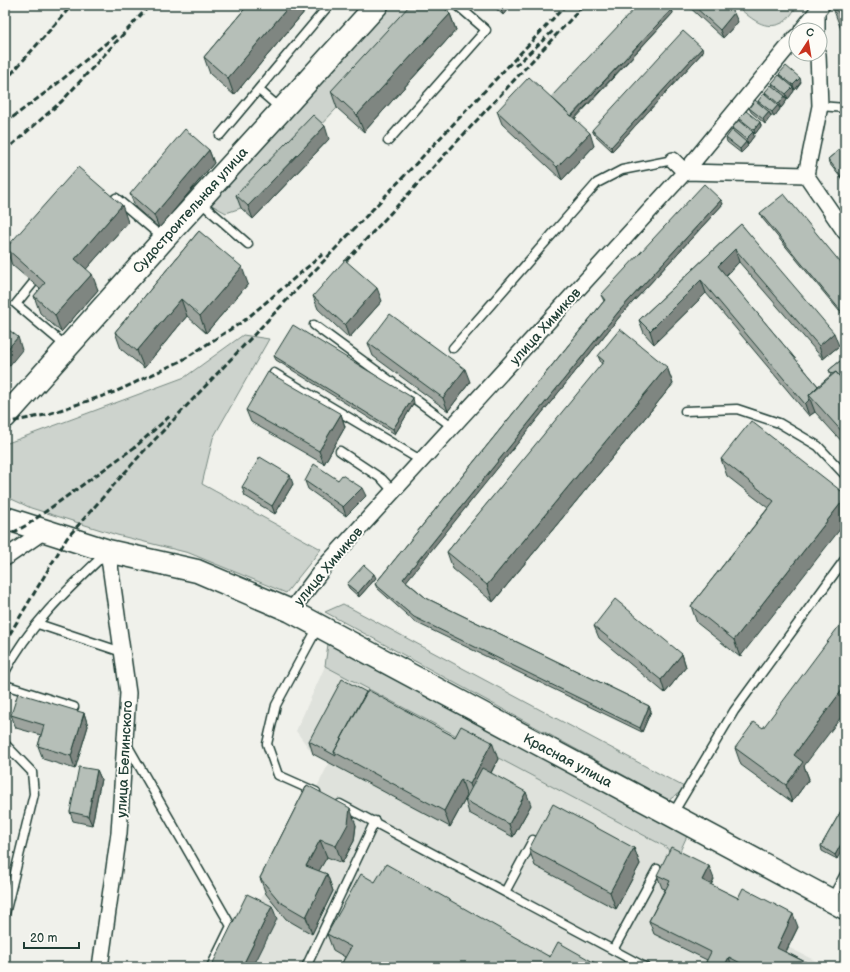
<svg xmlns="http://www.w3.org/2000/svg" width="850" height="972" font-family="'Balsamiq Sans',sans-serif">
<style>
.built{fill:#dfe2dc}
.green{fill:#cdd3cd;stroke:#768880}
.lines{fill:none;stroke-linecap:round;stroke-linejoin:round}
.lane-casing{stroke:#1f3d34;stroke-width:11}
.street-casing{stroke:#1f3d34;stroke-width:18}
.secondary-casing{stroke:#1f3d34;stroke-width:25}
.lane{stroke:#fdfcf7;stroke-width:8}
.street{stroke:#fdfcf7;stroke-width:15}
.secondary{stroke:#fdfcf7;stroke-width:22}
.rail{stroke:#1f3d34;stroke-width:3;stroke-dasharray:6 3;stroke-linecap:butt}
.wall{fill:#9da49e;stroke:#1f3d34}
.shaded-wall{fill:#7f8681;stroke:#1f3d34}
.building{fill:#b6bfb8;stroke:#1f3d34}
.labels{text-anchor:middle;stroke-width:4;stroke-linejoin:round;paint-order:stroke}
.street-label{font-size:14px;fill:#1f3d34;stroke:#fdfcf7}
</style>
<rect width="100%" height="100%" fill="#f0f1eb"/>
<filter id="ink" filterUnits="userSpaceOnUse"><feTurbulence type="fractalNoise" baseFrequency=".025" numOctaves="2"/><feDisplacementMap in="SourceGraphic" scale="8" xChannelSelector="R" yChannelSelector="G"/><feConvolveMatrix kernelMatrix="1 2 1 2 8 2 1 2 1" color-interpolation-filters="sRGB"/></filter>
<g filter="url(#ink)">
<path class="built" d="M325 666 666 847 676 860 674 894 716 965 715 967H253L277 919 256 909 329 763 313 754 296 731Z
M788 947 828 967H778Z"/>
<path class="green" d="M392 5H432L337 108 241 208 226 213 210 204Z
M743 5H798C794 10 788 21 782 23 765 31 752 19 740 9Z
M243 335 269 339 213 438 202 484 321 549 286 593 189 553 117 535 31 508 5 496V444L185 377Z
M343 604 686 788 669 800 325 612Z
M328 644 687 836 676 860 666 847 325 666Z"/>
<g class="lines">
<defs>
<path id="lane" d="M259 90 281 109
M820 106 845 108
M220 135 329 5
M388 141 486 30 457 5
M199 201 248 244
M108 205 116 198 164 239
M33 283 16 304 67 347
M314 325 453 427
M453 348 597 183 622 170 673 160
M274 373 422 461
M685 411 737 409 779 423 818 446 845 475
M340 451 382 479 394 492
M38 624 122 652
M5 672C29 625 68 589 106 553
M5 685 74 707
M126 743 231 926 211 967
M5 744 32 772 34 794 5 914
M316 792 278 775 267 744 276 705 318 627
M340 804 645 967
M672 815 734 711 845 559
M505 892 533 840
M831 900 845 874
M613 950 657 869
M306 967 375 821"/>
<path id="street" d="M817 12V30
M802 30 822 5
M818 54 820 106 806 175 845 232
M673 160 685 172 806 175
M5 558 44 531
M291 611 324 567 685 172 796 37
M100 967 119 833 128 693 108 551"/>
<path id="secondary" d="M5 417 164 239 377 5
M5 518 108 551 197 571 291 611 845 908"/>
</defs>
<use href="#lane" class="lane-casing"/>
<use href="#street" class="street-casing"/>
<use href="#secondary" class="secondary-casing"/>
<use href="#lane" class="lane"/>
<use href="#street" class="street"/>
<use href="#secondary" class="secondary"/>
<path class="rail" d="M515 66 553 31
M5 81 72 5
M5 123 53 87 116 35
M5 151 62 101 150 5
M346 261 584 5
M5 423 45 415 115 392 181 361 245 320 323 254
M5 537 27 525 135 447 171 415
M5 642 67 538 143 452 566 5"/>
</g>
<path class="wall" d="M248 5H310L234 95 210 74 204 57Z
M492 5H511L503 15Z
M687 5H725L738 22 723 38Z
M845 5V40L833 8Z
M672 9 673 13 575 119 594 146 562 180 502 124 497 111 551 97Z
M450 14 456 30 364 132 337 108 331 91Z
M703 52 612 151 594 134 592 130Z
M779 74 801 82 795 90 793 89 794 91 788 99 786 97 787 100 781 108 779 107 780 109 774 117 770 114 771 116 765 124 751 112 749 108 758 103V101L766 95 765 92 773 86 772 83 780 76Z
M739 118 760 122 761 126 755 134 753 132 754 136 748 144 747 143 748 146 741 153 727 142 726 138 733 131 732 128 741 122Z
M329 139 253 219 241 208 236 195Z
M845 145V183L829 163 828 159Z
M209 150 214 163 159 228 135 207 130 194Z
M721 200 723 204 621 315 406 581 426 598 649 706 651 711 642 732 415 622 377 588 375 584 604 301 601 295Z
M760 213 845 268V318L762 218Z
M128 222 86 269 98 290 61 332 40 313 34 296 40 289 12 265 6 248Z
M741 224 839 346 823 359 739 262 726 276 818 386 831 375 829 370 845 357V445L815 412 809 416 706 293 654 344 644 333 639 320Z
M199 231 248 284 206 333 187 316 144 368 121 349 115 332Z
M313 296 382 301 349 338 318 309Z
M368 343 470 382 448 411 373 356Z
M274 356 414 403 395 434 276 360Z
M598 356 667 367 673 384 493 602 453 569 447 552 602 365Z
M246 410 341 414 345 427 324 464 251 422Z
M721 459 845 494 740 657 697 623 691 606 768 508 727 476Z
M338 480 366 496 346 516 308 489 305 481Z
M293 484 275 514 245 496 242 487Z
M376 578 359 597 349 588 347 584Z
M594 626 682 654 686 667 665 693 599 638Z
M366 692 455 737 498 759 491 773 531 805 513 837 469 813 465 800 467 796 450 827 313 754 309 741Z
M84 713 88 726 75 769 43 759 38 746 41 735 16 728 11 715Z
M735 748 804 766 809 779 792 802 741 765Z
M97 770 101 779 92 825 73 821 70 812Z
M307 785 356 825 354 841 342 863 327 857 318 871 327 874 333 891 312 934 286 919 266 894 260 878Z
M845 804 837 859 822 851 821 846Z
M634 848 640 864 616 909 535 866 529 849Z
M657 875 714 879 711 885 798 927 786 952 815 967H708L706 962 707 960 654 934 649 921 665 889 662 888Z
M375 882 550 957 602 967H341V965L345 957 333 950 327 934Z"/>
<path class="shaded-wall" d="M290 5H310L234 95 228 78Z
M499 5H511L503 15Z
M672 9 673 13 570 123 569 119Z
M734 13 738 22 723 38 720 30Z
M450 14 456 30 364 132 357 115Z
M702 48 703 52 612 151 611 147Z
M800 78 801 82 795 90 793 85Z
M793 87 794 91 788 99 786 94Z
M785 96 787 100 781 108 779 104Z
M778 105 780 109 774 117 772 112Z
M769 112 771 116 765 124 763 119Z
M760 122 761 126 755 134 754 130Z
M325 126 329 139 253 219 248 206Z
M753 132 754 136 748 144 746 139Z
M590 133 594 146 562 180 557 167Z
M746 142 748 146 741 153 740 149Z
M209 150 214 163 159 228 154 215Z
M721 200 723 204 621 315 405 583 403 579 619 311Z
M122 205 128 222 81 275 75 259Z
M735 249 739 262 722 279 718 266Z
M242 267 248 284 206 333 200 316Z
M92 274 98 290 61 332 55 315Z
M701 280 706 293 654 344 650 331Z
M377 288 382 301 349 338 345 325Z
M181 299 187 316 144 368 137 351Z
M834 333 839 346 823 359 819 346Z
M18 337 22 350 5 371V352Z
M667 367 673 384 493 602 487 585Z
M465 369 470 382 448 411 443 398Z
M413 398 414 403 395 434 393 429Z
M810 399 815 412 809 416 805 404Z
M341 414 345 427 324 464 319 451Z
M290 475 293 484 275 514 272 506Z
M362 488 366 496 346 516 343 507Z
M845 498V523L740 657 734 640Z
M374 574 376 578 359 597 358 593Z
M682 654 686 667 665 693 661 680Z
M845 686V712L804 766 809 779 792 802 786 785 794 755Z
M649 706 651 711 642 732 640 728Z
M84 713 88 726 75 769 71 756Z
M492 742 498 759 476 801 470 784Z
M97 770 101 779 92 825 88 816Z
M461 779 467 796 450 827 444 811Z
M526 792 531 805 513 837 509 824Z
M350 808 356 825 354 841 342 863 336 846Z
M845 837V845L837 859 835 855Z
M320 840 327 857 312 883 306 866Z
M634 848 640 864 616 909 610 892Z
M709 866 714 879 707 893 702 880Z
M327 874 333 891 312 934 306 917Z
M272 906 277 919 253 967H242Z
M793 914 798 927 781 961 777 948Z
M729 957 732 967H724Z"/>
<path class="building" d="M248 5H290L228 78 204 57Z
M410 5H441L450 14 357 115 331 91Z
M638 5H668L672 9 571 116 551 97Z
M693 5H725L734 13 720 30Z
M836 5H845V18L833 8Z
M683 31 702 48 611 147 592 130Z
M786 66 800 78 793 85 779 74Z
M779 75 793 87 786 94 772 83Z
M529 77 590 133 557 167 497 111Z
M771 85 785 96 779 104 765 92Z
M764 93 778 105 772 112 758 101Z
M755 100 769 112 763 119 749 108Z
M746 111 760 122 754 130 739 118Z
M313 115 325 126 248 206 236 195Z
M739 120 753 132 746 139 732 128Z
M185 129 209 150 154 215 130 194Z
M732 130 746 142 740 149 726 138Z
M845 145V181L828 159Z
M78 167 122 205 75 259 92 274 55 315 34 296 45 283 6 248Z
M704 184 721 200 619 311 403 579 426 598 649 706 640 728 414 617 375 584 605 300 601 295Z
M784 194 845 268V316L760 213Z
M741 224 834 333 819 346 735 249 718 266 818 386 809 395 810 399 805 404 701 280 650 331 639 320Z
M199 231 242 267 200 316 181 299 137 351 115 332Z
M345 260 377 288 345 325 313 296Z
M390 314 465 369 443 398 368 343Z
M293 325 413 398 393 429 274 356Z
M5 327 18 337 5 352Z
M620 329 667 367 487 585 447 552 604 361 598 356Z
M845 357V383L836 372 832 374 829 370Z
M268 372 341 414 319 451 246 410Z
M836 372 845 383V435L809 395Z
M751 421 845 494V498L734 640 691 606 774 501 721 459Z
M260 457 290 475 272 506 242 487Z
M314 464 338 480 342 475 362 488 343 507 305 481Z
M364 565 374 574 358 593 347 584Z
M615 599 682 654 661 680 594 626Z
M845 618V686L794 755 803 762 786 785 735 748 754 722 763 728Z
M342 679 366 692 334 752 336 756 309 741Z
M368 690 455 737 461 726 492 742 470 784 461 779 444 811 334 752Z
M18 693 84 713 71 756 38 746 44 725 11 715Z
M79 767 97 770 88 816 70 812Z
M482 768 526 792 509 824 465 800Z
M307 785 350 808 348 824 336 846 320 840 306 866 327 874 306 917 280 902 260 878Z
M553 804 634 848 610 892 529 849Z
M845 804V837L835 855 821 846Z
M671 847 709 866 702 880 738 898 743 888 793 914 777 948 815 967H748L729 957 724 967H717L706 962 711 952 649 921 670 881 657 875Z
M386 864 550 957 558 942 602 967H344L341 965 351 947 327 934 361 874 375 882Z
M247 894 272 906 242 967H211Z"/>
</g>
<g class="labels">
<g class="street-label">
<text transform="translate(190 210) rotate(-48)" y="5">Судостроительная улица</text>
<text transform="translate(545 326) rotate(-48)" y="5">улица Химиков</text>
<text transform="translate(328 566) rotate(-50)" y="5">улица Химиков</text>
<text transform="translate(124 759) rotate(-87)" y="5">улица Белинского</text>
<text transform="translate(568 760) rotate(28)" y="5">Красная улица</text>
</g>
</g>
<rect width="850" height="972" fill="none" stroke="#fdfcf7" stroke-width="20"/>
<rect x="10" y="10" width="830" height="952" fill="none" stroke="#1f3d34" stroke-width="1.5" filter="url(#ink)"/>
<g transform="translate(808 42) rotate(12)"><circle r="19" fill="#fdfcf7" stroke="#a4b0a9"/>
<path d="M0-3L7 15L0 10L-7 15Z" fill="#c8321e"/>
<text y="-6" font-size="11" font-weight="bold" text-anchor="middle" fill="#1f3d34">С</text>
</g>
<path d="M24 942v6h55v-6" fill="none" stroke="#1f3d34" stroke-width="2"/>
<text x="30" y="942" font-size="12" fill="#1f3d34" stroke="#fdfcf7" stroke-width="3" paint-order="stroke">20 m</text>
</svg>
